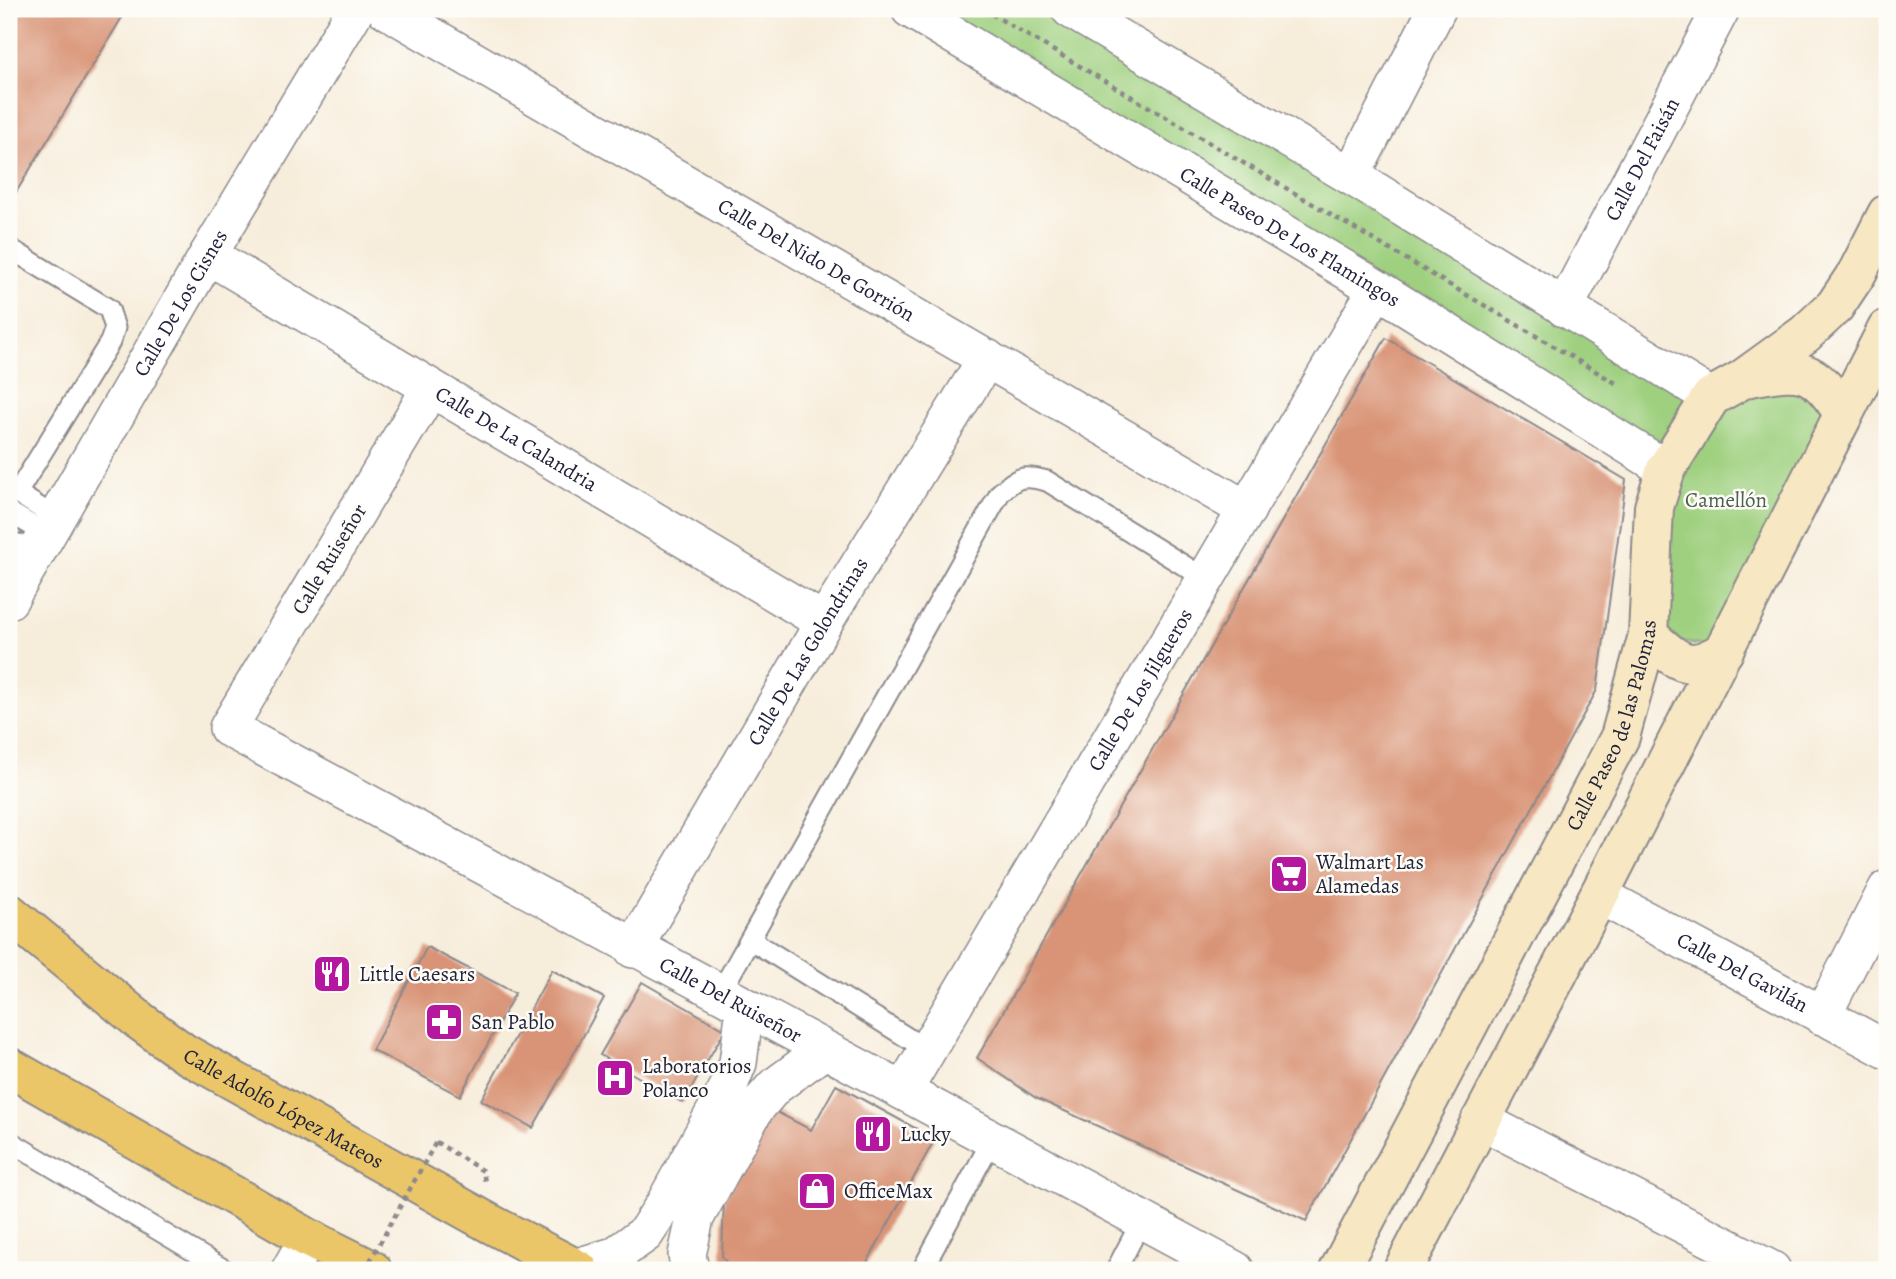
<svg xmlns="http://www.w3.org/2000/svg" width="1896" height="1279" font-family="Alegreya,serif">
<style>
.green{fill:#9fd07f;stroke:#60795d;stroke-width:2}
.building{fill:#d99477}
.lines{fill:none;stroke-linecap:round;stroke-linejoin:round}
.lane-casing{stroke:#8c888b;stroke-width:23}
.street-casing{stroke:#8c888b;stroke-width:40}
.secondary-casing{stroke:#8c888b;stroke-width:42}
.primary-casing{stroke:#8c888b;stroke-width:42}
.path{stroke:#8c888b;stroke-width:4.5;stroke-dasharray:5 5;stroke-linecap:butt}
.lane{stroke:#fff;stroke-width:19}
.street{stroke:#fff;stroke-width:37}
.secondary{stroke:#f7e8c3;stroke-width:38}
.primary{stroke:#ebc669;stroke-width:38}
.path-bridge{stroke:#8c888b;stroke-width:4.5;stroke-dasharray:5 5;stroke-linecap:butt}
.labels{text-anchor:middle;stroke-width:5;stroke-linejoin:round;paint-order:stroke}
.street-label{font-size:21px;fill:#22223b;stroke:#fdfcf7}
.park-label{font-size:21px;fill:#4e5f53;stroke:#fdfcf7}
.poi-label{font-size:21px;fill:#22223b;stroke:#fdfcf7;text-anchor:start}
</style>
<rect width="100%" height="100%" fill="#fdfcf7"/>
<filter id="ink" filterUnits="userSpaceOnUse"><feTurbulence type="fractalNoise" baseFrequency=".0143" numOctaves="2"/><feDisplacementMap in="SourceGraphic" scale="14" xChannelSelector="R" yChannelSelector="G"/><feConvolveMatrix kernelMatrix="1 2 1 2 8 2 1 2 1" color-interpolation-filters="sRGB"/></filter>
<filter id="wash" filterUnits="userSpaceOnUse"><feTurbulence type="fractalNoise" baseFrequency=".00686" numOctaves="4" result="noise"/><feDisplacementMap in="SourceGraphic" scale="28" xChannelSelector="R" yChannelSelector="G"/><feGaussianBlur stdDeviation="1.57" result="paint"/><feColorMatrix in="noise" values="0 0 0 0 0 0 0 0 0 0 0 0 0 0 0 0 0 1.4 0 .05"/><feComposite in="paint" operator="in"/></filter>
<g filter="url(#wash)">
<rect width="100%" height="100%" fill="#f7eddb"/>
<path class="green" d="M910 9H1068L1711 397 1783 371 1843 413 1724 651 1648 635 1666 469Z"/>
<g id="blocks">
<path class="building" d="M9 9H127L12 199 9 197Z
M1386 338 1626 480 1597 690 1306 1221 1036 1098 977 1058Z
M427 947 515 993 460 1096 372 1050Z
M552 970 604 998 533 1128 481 1100Z
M642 982 725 1030 683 1103 600 1055Z
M836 1085 935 1139 863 1270H731L722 1256 724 1199 773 1110 811 1130Z"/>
</g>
</g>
<g filter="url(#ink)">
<use href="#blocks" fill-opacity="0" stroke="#8c888b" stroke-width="2"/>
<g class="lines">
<defs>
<path id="lane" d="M9 248 109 309 115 328 110 342 17 493
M9 488 56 518
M9 512 46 534
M9 545 19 544 35 555
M751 940 927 1050
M720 993 1000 493C1017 476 1024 475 1047 481L1206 579
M9 1141 225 1270
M922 1270 992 1140
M1116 1270 1142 1220"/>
<g id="street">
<path id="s1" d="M385 9 1247 510"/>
<path id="s2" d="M910 9 1381 291 1666 469"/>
<path d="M1070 9 1351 176 1711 397"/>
<path d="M1351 176 1437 9"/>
<path id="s3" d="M208 255 824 622"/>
<path id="s4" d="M1564 308 1721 9"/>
<path id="s5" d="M430 389 228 728C562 911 899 1089 1235 1270"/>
<path id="s6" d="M9 600 208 255 356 9"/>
<path id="s7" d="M1599 895 1887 1050"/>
<path id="s8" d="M633 949 824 622 987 358"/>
<path d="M1822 1016 1887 889"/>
<path id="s9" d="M903 1091 1377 289"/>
<path d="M1480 1120 1772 1270"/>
<path d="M574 1268 614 1256 645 1234 664 1205 728 1088 738 1063 745 1007"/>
<path d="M290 1270 308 1238"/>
<path d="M690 1270 687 1255 695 1218 755 1109 774 1087 824 1050"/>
</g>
<g id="secondary">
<path d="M1745 378C1799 368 1812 364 1843 413"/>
<path d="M1648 635C1677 661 1687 674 1724 651"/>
<path id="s10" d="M1339 1270 1620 737 1648 635 1654 507 1666 469 1711 397 1743 379 1805 334 1835 306 1857 273 1887 214"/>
<path d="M1403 1270 1599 895 1887 329"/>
</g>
<g id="primary">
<path id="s11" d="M9 913 140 1021 184 1053 491 1224 579 1270"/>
<path d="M9 1067 308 1238 372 1270"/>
</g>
</defs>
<use href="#lane" class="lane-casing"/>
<use href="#street" class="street-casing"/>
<use href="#secondary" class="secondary-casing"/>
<use href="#primary" class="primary-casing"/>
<path class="path" d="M983 9 1619 385
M436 1142 483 1171 485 1182"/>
<use href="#lane" class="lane"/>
<use href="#street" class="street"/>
<use href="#secondary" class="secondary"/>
<use href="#primary" class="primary"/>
<path class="path-bridge" d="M365 1270 436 1142"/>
</g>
</g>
<defs>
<symbol id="supermarket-square" viewBox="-11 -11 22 22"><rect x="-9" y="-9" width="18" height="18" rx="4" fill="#b5179e" stroke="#fdfcf7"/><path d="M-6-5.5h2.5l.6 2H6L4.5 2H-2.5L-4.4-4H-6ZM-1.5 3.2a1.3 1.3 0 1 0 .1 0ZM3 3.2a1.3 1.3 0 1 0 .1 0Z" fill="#fff"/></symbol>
<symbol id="restaurant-square" viewBox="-11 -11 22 22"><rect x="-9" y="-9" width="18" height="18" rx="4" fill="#b5179e" stroke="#fdfcf7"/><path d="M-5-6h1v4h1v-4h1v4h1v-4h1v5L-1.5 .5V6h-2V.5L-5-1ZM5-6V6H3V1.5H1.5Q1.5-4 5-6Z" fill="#fff"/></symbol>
<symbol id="pharmacy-square" viewBox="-11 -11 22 22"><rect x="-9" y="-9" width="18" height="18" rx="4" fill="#b5179e" stroke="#fdfcf7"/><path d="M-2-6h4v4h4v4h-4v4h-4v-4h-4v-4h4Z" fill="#fff"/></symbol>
<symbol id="hospital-square" viewBox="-11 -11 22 22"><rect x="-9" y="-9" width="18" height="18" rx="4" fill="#b5179e" stroke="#fdfcf7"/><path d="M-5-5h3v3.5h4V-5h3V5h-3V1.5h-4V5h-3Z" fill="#fff"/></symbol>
<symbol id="shop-square" viewBox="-11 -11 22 22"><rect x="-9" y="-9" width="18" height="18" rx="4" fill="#b5179e" stroke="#fdfcf7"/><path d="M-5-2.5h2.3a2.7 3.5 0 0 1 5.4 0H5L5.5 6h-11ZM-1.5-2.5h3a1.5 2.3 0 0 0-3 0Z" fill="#fff"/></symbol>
</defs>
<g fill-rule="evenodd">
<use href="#supermarket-square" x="1267" y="852" width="44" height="44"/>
<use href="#restaurant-square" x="310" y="952" width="44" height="44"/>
<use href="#pharmacy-square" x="422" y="1000" width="44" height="44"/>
<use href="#hospital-square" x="593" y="1056" width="44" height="44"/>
<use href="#restaurant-square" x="851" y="1112" width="44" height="44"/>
<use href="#shop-square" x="795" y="1169" width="44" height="44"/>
</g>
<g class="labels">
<g class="street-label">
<text dy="7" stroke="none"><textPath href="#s4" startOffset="168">Calle Del Faisán</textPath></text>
<text dy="7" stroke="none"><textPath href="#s2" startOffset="443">Calle Paseo De Los Flamingos</textPath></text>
<text dy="7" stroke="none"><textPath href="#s1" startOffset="499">Calle Del Nido De Gorrión</textPath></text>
<text dy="7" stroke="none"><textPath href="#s6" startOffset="343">Calle De Los Cisnes</textPath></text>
<text dy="7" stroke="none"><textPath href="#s3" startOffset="359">Calle De La Calandria</textPath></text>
<text transform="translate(329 559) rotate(-59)" y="7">Calle Ruiseñor</text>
<text dy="7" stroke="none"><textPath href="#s8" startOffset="345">Calle De Las Golondrinas</textPath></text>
<text dy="7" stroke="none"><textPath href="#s9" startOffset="466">Calle De Los Jilgueros</textPath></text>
<text dy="7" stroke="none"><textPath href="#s10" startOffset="611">Calle Paseo de las Palomas</textPath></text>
<text dy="7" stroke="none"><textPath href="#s7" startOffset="163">Calle Del Gavilán</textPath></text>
<text dy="7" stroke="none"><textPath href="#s5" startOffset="966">Calle Del Ruiseñor</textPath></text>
<text dy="7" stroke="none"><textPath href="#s11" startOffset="338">Calle Adolfo López Mateos</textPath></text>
</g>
<g class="park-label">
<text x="1726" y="507">Camellón</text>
</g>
<g class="poi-label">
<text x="1316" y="869">Walmart Las<tspan x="1316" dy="24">Alamedas</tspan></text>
<text x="359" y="981">Little Caesars</text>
<text x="471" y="1029">San Pablo</text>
<text x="642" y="1073">Laboratorios<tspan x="642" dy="24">Polanco</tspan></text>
<text x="900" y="1141">Lucky</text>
<text x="844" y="1198">OfficeMax</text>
</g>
</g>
<rect width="1896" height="1279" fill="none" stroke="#fdfcf7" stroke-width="35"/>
</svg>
